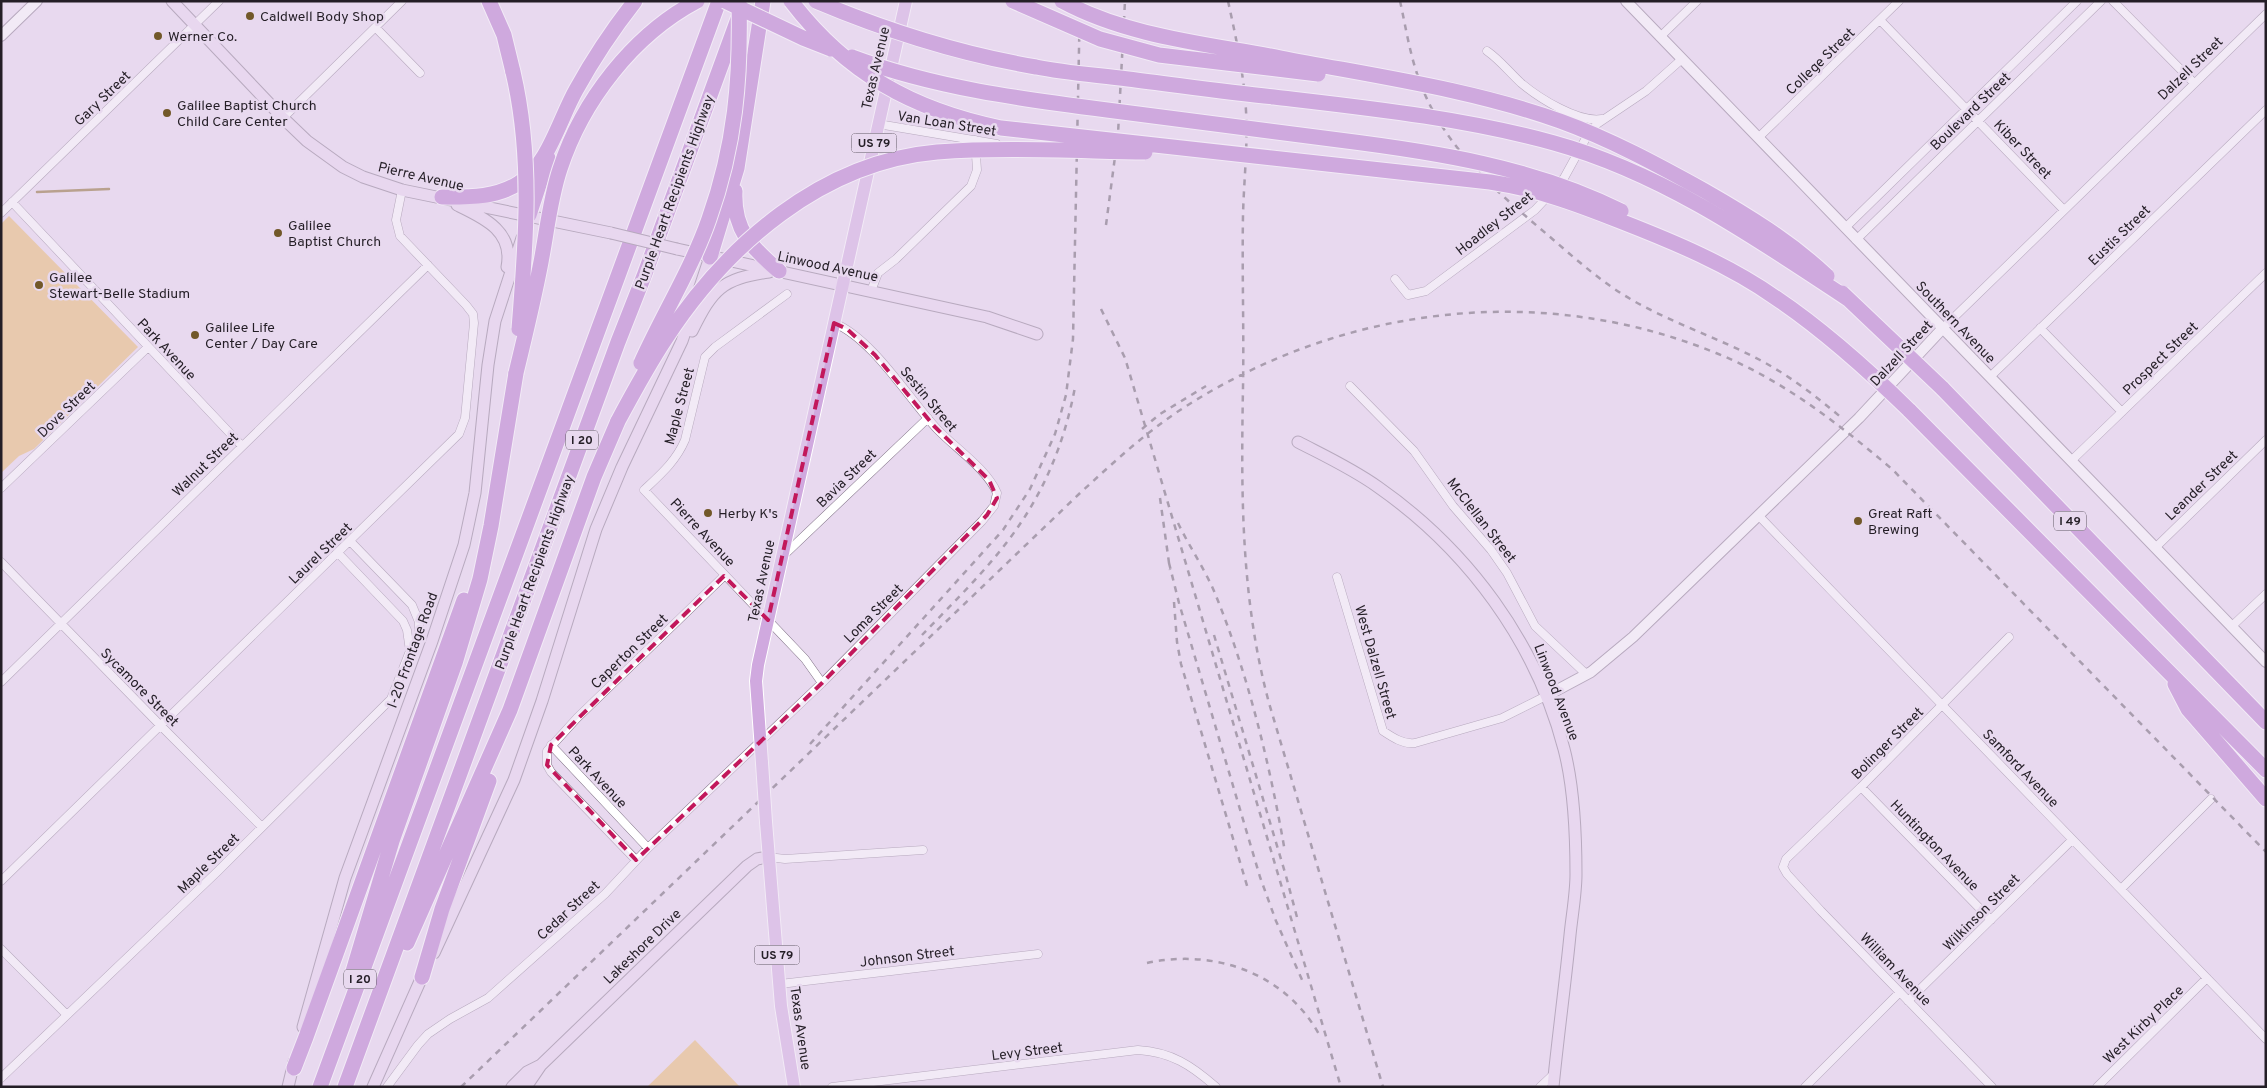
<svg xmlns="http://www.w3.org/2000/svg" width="2267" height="1088" font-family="Overpass,sans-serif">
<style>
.green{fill:#e8b760}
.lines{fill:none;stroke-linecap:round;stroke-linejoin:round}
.stream{stroke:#805e19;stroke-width:2.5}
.minor-casing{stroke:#7e7084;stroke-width:9}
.tertiary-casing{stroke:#7e7084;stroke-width:12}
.secondary-casing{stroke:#7e7084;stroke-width:13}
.primary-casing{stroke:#fff;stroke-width:14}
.motorway-casing{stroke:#fff;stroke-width:17}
.minor{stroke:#fff;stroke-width:8}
.tertiary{stroke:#fff;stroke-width:10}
.secondary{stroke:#e8d4ef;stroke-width:11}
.primary{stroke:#d0a9df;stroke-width:12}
.motorway{stroke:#b170ca;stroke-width:15}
.rail{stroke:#5d5561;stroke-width:2.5;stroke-dasharray:6 6;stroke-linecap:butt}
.secondary-bridge-casing{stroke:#7e7084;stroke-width:13;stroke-linecap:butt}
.primary-bridge-casing{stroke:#fff;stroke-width:14;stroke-linecap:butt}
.motorway-bridge-casing{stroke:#fff;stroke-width:17;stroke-linecap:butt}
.secondary-bridge{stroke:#e8d4ef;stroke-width:11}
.primary-bridge{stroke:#d0a9df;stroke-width:12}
.motorway-bridge{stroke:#b170ca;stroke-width:15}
.marked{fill:none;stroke:#c2185b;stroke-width:4;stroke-dasharray:10 6;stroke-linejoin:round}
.poi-dot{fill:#725829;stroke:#e8d9ef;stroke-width:2}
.labels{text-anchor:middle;stroke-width:5;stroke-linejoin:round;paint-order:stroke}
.shield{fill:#e8d9ef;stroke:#5f5662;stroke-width:1}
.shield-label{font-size:12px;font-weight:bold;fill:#241e26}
.poi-label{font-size:14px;fill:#241e26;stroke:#e8d9ef;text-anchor:start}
.street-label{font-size:14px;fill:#241e26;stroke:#e8d9ef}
</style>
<rect width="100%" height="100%" fill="#e8d9ef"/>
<path class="green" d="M9 216 138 347 34 449 19 456 1 473V224Z
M695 1040 740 1087H647Z"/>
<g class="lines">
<path class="stream" d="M37 192 109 189"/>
<defs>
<path id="minor" d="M2113 1 2194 83
M1880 20 2064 210
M376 28 420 73
M1660 37 1697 1
M1487 51C1500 60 1509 72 1521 83 1539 98 1578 123 1602 119
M283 118 402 1
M878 124 997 144
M1758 138 1899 1
M1557 185 1564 178 1586 138 1597 124 1646 91 1682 59
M12 202 242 446
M1 213 219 1
M1845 228 2077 1
M1856 240 2101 1
M1395 279 1408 295 1426 291 1535 210 1550 194
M871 291 878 273 896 259 971 186 977 170 975 140
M787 294 715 347 705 357 685 440C676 461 661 474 644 490L805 659 822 683
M1943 328 2266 14
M2040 328 2122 412
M1990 377 2266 110
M1350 386 1414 451 1453 506 1491 550 1507 573 1535 626 1586 674
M2071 461 2266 273
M1 488 148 347
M1758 515 2266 1039
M2155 548 2266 440
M338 553 403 621 407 630 410 651
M784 555 928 418
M1 562 161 726 262 827
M1337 577 1383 731C1392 737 1404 745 1415 743L1502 718 1546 696
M2231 627 2266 594
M1 682 428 265
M551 745 648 848
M1861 787 1991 920
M768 857 785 859 923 850
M636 860 551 772 547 765V751L577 718 724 576
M1 881 459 434 465 418 474 323 473 314 466 305 400 236 396 220 402 190
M2121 889 2211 799
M1 949 67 1015
M780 984 1038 954
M1908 1001 2072 840
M1 1078 218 871 391 699 410 651 419 635V622L412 605 350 541
M387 1087 418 1045 428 1034 450 1019 488 998 605 894 648 848 822 683 982 521 994 506 997 493C987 469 955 448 937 429 908 398 873 339 834 323
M832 1087 1138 1050C1171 1052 1191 1065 1216 1087
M1540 1087 1555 1073
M1805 1087 1900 992
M1992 1087 1821 911 1787 874 1783 867 1786 859 1861 787 2009 637
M2097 1087 2207 978"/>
<path id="tertiary" d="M1626 1 2266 662
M1 36 37 1
M1546 696 1591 672 1633 637 1859 418 1943 328"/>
<path id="secondary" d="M172 1 283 118 307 141 343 167 363 177 402 190 611 233
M457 205C484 218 514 231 507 267
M677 249 987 317 1037 334
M692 331C713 289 721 279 769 272
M1298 442C1325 456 1353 469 1378 487 1468 550 1536 642 1564 749 1574 787 1576 835 1576 874 1576 894 1572 915 1570 935 1565 986 1558 1036 1553 1087
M434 953 514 780 542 701 596 529 622 467 682 341 710 257
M303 1027 345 878 432 641 464 545 475 493 488 365 495 321 522 238
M288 1087 294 1062
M373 1087 425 970
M512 1087 527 1072 541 1065 747 866 757 859 768 857
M526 1087 541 1065"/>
<path id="primary" d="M762 763 756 681 758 665 906 1
M766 822 781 1006 794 1087"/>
<path id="motorway" d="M489 1 504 35 513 72
M735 191C733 230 751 247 779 271
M442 197C468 197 496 198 519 183 548 166 560 118 576 90 593 59 613 29 635 1
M529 215 548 158
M710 257 737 168 763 1
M1942 388 2266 722
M1909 410 2266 770
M2175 684 2188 709 2266 799
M407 943 510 710 594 477 618 421
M352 975 392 841 455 663 480 579 491 526 516 373
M422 977 442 909 489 781
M294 1068 306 1037 464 600
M320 1087 719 1
M345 1087 618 342 644 276 738 19"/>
</defs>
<use href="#minor" class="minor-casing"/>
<use href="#tertiary" class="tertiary-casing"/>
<use href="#secondary" class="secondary-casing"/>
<use href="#primary" class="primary-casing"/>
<use href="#motorway" class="motorway-casing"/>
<use href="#minor" class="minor"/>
<use href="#tertiary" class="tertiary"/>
<use href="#secondary" class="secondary"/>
<use href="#primary" class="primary"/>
<use href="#motorway" class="motorway"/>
<path class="rail" d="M1228 1C1235 33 1242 65 1245 98 1249 137 1244 176 1243 215 1242 273 1244 330 1243 388 1241 495 1241 599 1269 703L1383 1087
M1400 1C1406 28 1410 56 1420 82 1444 148 1497 192 1549 236 1579 262 1608 288 1643 306 1681 326 1722 340 1760 360 1790 376 1817 397 1843 419
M1106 225 1118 134 1125 1
M1101 309 1125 358 1341 1087
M1142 429 1160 414 1206 386
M1160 498 1170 570
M1178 523C1189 546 1204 568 1214 591 1248 673 1270 765 1285 852
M1169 563 1179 603 1260 877 1276 921 1303 982
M1174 602 1177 642 1181 664 1248 889
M922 635C954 602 994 563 1020 524 1048 483 1066 436 1075 387
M1214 635 1286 876 1298 921
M810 744 1003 530 1030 489 1055 434 1066 395 1073 339 1080 1
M1147 963C1215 948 1288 974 1321 1038
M461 1087 1079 494C1114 462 1148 430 1188 405 1346 305 1542 282 1716 353 1783 380 1839 424 1893 470L2266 852"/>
<defs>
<path id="secondary-bridge" d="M611 233 677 249"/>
<path id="primary-bridge" d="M762 763 766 822"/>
<path id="motorway-bridge" d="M725 1 803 38 831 49
M791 1C846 73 913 110 1001 128L1490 182C1537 189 1577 204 1620 221 1674 242 1729 265 1776 298 1825 331 1867 369 1909 410
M816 1C887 31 960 54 1036 67 1066 73 1097 75 1128 79 1177 85 1225 92 1274 97 1368 108 1463 118 1554 143 1662 173 1756 238 1848 299
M1013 1 1100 39 1159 55 1318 74
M1062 1C1128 37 1209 44 1281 58 1374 76 1470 89 1560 121 1610 139 1658 165 1705 191 1747 215 1791 242 1827 276
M852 57C935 88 1021 99 1107 110 1184 120 1262 130 1339 140 1435 152 1533 167 1621 211
M513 72C533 157 526 243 519 329
M1842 293 1942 388
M641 363C662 316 692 268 709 219 735 146 741 78 739 1
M516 373C525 336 534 299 541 262 547 231 550 199 560 169 582 101 633 35 697 1
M618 421C633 393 648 365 666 338 727 245 821 162 937 152 1004 147 1077 151 1145 152"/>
</defs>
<use href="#secondary-bridge" class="secondary-bridge-casing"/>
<use href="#primary-bridge" class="primary-bridge-casing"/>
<use href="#motorway-bridge" class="motorway-bridge-casing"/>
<use href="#secondary-bridge" class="secondary-bridge"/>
<use href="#primary-bridge" class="primary-bridge"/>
<use href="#motorway-bridge" class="motorway-bridge"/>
</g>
<path d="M0 0H2267V1088H0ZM834 323 847 329 875 355 934 426 989 480 997 498 987 515 822 683 636 860 547 765 551 745 724 576 768 620Z" fill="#e8d9ef" fill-opacity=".55" fill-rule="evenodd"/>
<path class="marked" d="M834 323 847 329 875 355 934 426 989 480 997 498 987 515 822 683 636 860 547 765 551 745 724 576 768 620Z"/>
<g class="poi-dot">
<circle cx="250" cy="16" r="5"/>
<circle cx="158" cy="36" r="5"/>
<circle cx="167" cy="113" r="5"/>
<circle cx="278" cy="233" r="5"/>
<circle cx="39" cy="285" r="5"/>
<circle cx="195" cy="335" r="5"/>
<circle cx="708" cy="513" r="5"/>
<circle cx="1858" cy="521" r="5"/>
</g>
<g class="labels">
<g class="shield">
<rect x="851.5" y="133.5" width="45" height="19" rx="4"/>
<rect x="566" y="430.5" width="32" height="19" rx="4"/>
<rect x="2054" y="511.5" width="32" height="19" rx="4"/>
<rect x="754.5" y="945.5" width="45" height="19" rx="4"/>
<rect x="344" y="969.5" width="32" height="19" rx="4"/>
</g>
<g class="shield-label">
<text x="874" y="147">US 79</text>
<text x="582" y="444">I 20</text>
<text x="2070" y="525">I 49</text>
<text x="777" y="959">US 79</text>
<text x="360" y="983">I 20</text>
</g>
<g class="poi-label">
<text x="260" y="21">Caldwell Body Shop</text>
<text x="168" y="41">Werner Co.</text>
<text x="177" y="110">Galilee Baptist Church<tspan x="177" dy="16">Child Care Center</tspan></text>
<text x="288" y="230">Galilee<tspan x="288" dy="16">Baptist Church</tspan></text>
<text x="49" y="282">Galilee<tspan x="49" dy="16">Stewart-Belle Stadium</tspan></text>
<text x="205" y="332">Galilee Life<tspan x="205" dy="16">Center / Day Care</tspan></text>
<text x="718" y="518">Herby K's</text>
<text x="1868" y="518">Great Raft<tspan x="1868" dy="16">Brewing</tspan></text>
</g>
<g class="street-label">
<text transform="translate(1820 61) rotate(-44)" y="5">College Street</text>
<text transform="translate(875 68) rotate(-77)" y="5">Texas Avenue</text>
<text transform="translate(2190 68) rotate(-44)" y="5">Dalzell Street</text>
<text transform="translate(102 98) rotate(-44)" y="5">Gary Street</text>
<text transform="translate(1970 111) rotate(-44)" y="5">Boulevard Street</text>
<text transform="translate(947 123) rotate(9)" y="5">Van Loan Street</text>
<text transform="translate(2023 149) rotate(46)" y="5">Kiber Street</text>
<text transform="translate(421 176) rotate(13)" y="5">Pierre Avenue</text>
<text transform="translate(674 192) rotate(-70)" y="5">Purple Heart Recipients Highway</text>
<text transform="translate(1494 223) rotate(-38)" y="5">Hoadley Street</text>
<text transform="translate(2119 235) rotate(-44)" y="5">Eustis Street</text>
<text transform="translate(828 266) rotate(12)" y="5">Linwood Avenue</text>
<text transform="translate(1956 322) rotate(46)" y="5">Southern Avenue</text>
<text transform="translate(167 349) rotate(47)" y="5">Park Avenue</text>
<text transform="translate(1901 353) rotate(-47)" y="5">Dalzell Street</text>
<text transform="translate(2160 358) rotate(-44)" y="5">Prospect Street</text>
<text transform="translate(929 399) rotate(50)" y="5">Sestin Street</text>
<text transform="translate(679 406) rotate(-75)" y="5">Maple Street</text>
<text transform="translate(66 409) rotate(-44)" y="5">Dove Street</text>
<text transform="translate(205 464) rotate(-44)" y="5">Walnut Street</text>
<text transform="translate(846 478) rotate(-44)" y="5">Bavia Street</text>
<text transform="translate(2201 485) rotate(-44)" y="5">Leander Street</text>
<text transform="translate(1482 520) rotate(52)" y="5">McClellan Street</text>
<text transform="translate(703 532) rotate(47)" y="5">Pierre Avenue</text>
<text transform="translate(320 553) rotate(-44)" y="5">Laurel Street</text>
<text transform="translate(534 572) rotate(-70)" y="5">Purple Heart Recipients Highway</text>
<text transform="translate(761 581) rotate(-78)" y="5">Texas Avenue</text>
<text transform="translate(873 613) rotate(-45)" y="5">Loma Street</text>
<text transform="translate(412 650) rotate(-70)" y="5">I-20 Frontage Road</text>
<text transform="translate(629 651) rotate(-44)" y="5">Caperton Street</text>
<text transform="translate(1376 662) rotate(74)" y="5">West Dalzell Street</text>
<text transform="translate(140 687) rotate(45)" y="5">Sycamore Street</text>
<text transform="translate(1557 692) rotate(69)" y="5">Linwood Avenue</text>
<text transform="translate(1887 743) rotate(-45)" y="5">Bolinger Street</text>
<text transform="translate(2021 768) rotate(46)" y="5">Samford Avenue</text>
<text transform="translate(598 777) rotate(47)" y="5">Park Avenue</text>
<text transform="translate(1935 845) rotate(46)" y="5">Huntington Avenue</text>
<text transform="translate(208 863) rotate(-44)" y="5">Maple Street</text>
<text transform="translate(568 910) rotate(-43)" y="5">Cedar Street</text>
<text transform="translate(1981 912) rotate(-45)" y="5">Wilkinson Street</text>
<text transform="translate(642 946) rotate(-44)" y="5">Lakeshore Drive</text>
<text transform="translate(907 956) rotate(-7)" y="5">Johnson Street</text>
<text transform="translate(1896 969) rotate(46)" y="5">William Avenue</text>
<text transform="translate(2143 1024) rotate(-44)" y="5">West Kirby Place</text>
<text transform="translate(801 1028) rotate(82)" y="5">Texas Avenue</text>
<text transform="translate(1027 1051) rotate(-7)" y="5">Levy Street</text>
</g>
</g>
<rect width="2267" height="1088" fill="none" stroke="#241e26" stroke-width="5"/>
</svg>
